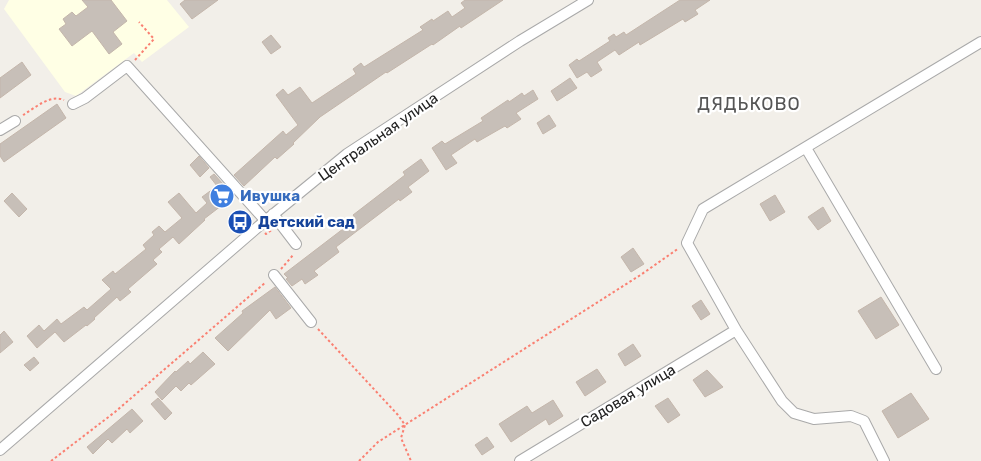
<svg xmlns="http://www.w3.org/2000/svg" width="981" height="461" font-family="Rubik,sans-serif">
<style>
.education{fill:#ffffe5}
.building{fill:#c7bfb8;stroke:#c4b6ab}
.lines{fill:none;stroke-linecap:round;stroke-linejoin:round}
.minor-casing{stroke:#a9a9a9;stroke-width:12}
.path{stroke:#fa8072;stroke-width:2;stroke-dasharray:2.5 2.5;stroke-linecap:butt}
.minor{stroke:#fff;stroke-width:10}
.labels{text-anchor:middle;stroke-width:4.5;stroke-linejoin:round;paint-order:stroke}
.street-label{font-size:15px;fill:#222;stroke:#fff}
.shop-label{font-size:15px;font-weight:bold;fill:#366cbe;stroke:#fff;text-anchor:start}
.transit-label{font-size:15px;font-weight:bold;fill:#164399;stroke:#fff;text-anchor:start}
.quarter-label{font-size:18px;letter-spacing:1px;fill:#555;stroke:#fff}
</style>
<rect width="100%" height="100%" fill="#f2efe9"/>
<path class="education" d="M9 0H167L189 27 142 62 134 53 76 96 65 92 4 9Z"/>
<path class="building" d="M82 0H111L127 21 113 32 122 44 109 54 92 31 72 46 59 29 66 24 63 19 72 12 76 16 88 7Z
M185 0H218L192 19 180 4Z
M465 0H503L461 28 460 26 433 45 432 44 387 73 386 72 320 117 293 143 294 144 277 159 275 157 244 186 234 175 283 131 286 135 298 125 276 95 283 89 288 95 300 87 312 103 356 74 353 69 361 63 364 67 423 30 420 27 432 19 433 21 448 11 452 17 465 8 461 3Z
M680 0H710L695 10 698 14 685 22 683 19 640 45 639 42 619 55 615 50 597 62 602 70 591 77 587 72 577 78 569 65 577 59 579 61 610 41 608 38 614 34 616 37 624 32 626 35Z
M271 35 281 47 271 54 262 42Z
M22 62 31 75 0 98V78Z
M570 78 577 88 557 101 551 91Z
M533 90 538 99 516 113 521 119 507 128 505 126 477 142 475 139 451 155 457 163 446 170 432 148 442 141 445 144 483 121 481 118 508 100 509 102 522 93 524 96Z
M57 104 66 118 4 162 0 156V144Z
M549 115 556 126 543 134 537 123Z
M199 156 209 168 200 177 190 165Z
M421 159 429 171 408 187 412 192 400 201 399 199 336 247 339 252 314 271 318 275 305 284 302 279 292 286 286 279 288 278 284 274 356 219 353 215 405 175 403 172Z
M214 174 234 196 204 219 205 220 179 244 173 237 159 249 162 252 153 260 157 264 128 289 131 292 120 301 117 297 94 318 95 319 87 326 86 325 64 342 55 332 37 348 27 336 39 325 44 331 57 319 61 324 84 307 87 310 111 289 102 280 113 271 115 274 146 249 143 245 154 235 152 232 159 226 165 232 182 218 168 202 179 193 196 213 207 203 202 197 217 186 210 177Z
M12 193 27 209 19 217 4 201Z
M775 195 785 212 770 221 760 204Z
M823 207 831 221 818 230 808 217Z
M633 248 644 264 631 272 621 257Z
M275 287 291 308 276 319 270 310 228 351 215 338 243 313 242 311Z
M881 297 899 325 876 339 858 311Z
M701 300 710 314 701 320 692 306Z
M4 331 13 342 0 353V335Z
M633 344 641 356 625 366 618 354Z
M203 352 215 364 191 385 189 383 181 391 176 386 162 400 155 392 175 371 176 372 188 361 190 364Z
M34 357 39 363 30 371 24 365Z
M597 369 606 382 585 396 576 382Z
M707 370 723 387 705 397 693 380Z
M911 393 929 419 898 438 882 411Z
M158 398 172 413 165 420 151 404Z
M668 398 680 415 668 423 655 406Z
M553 400 563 416 549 425 546 419 511 442 499 424 527 406 532 413Z
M132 409 143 421 130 433 127 429 112 443 108 439 93 454 87 447Z
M487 437 494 447 482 455 475 445Z"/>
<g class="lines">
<defs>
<path id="minor" d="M73 104 85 98 127 66 265 220
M0 130 15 121
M806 148 936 369
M273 214 296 244
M274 275 311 322
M0 450 259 226 347 154 520 41 588 0
M520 461 736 330
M884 461 864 421 851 416 814 419 794 413 782 401 736 330 687 243 703 209 981 42"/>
</defs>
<use href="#minor" class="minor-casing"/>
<path class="path" d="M135 60 154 39 139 22
M23 115C35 108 50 94 64 100
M265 233 266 234 273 229
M281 269 294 254
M318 329 398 415 405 425 401 438 411 461
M51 461 115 412 266 282
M359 461 378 442 642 274 679 248"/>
<use href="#minor" class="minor"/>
</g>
<defs>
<symbol id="supermarket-disc" viewBox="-11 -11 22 22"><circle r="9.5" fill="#3f7fe0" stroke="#fff"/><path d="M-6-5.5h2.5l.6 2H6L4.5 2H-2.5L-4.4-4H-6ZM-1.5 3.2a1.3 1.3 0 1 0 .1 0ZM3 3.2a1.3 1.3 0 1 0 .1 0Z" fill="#fff"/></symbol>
<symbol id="bus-disc" viewBox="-11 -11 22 22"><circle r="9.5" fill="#1a4fb4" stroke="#fff"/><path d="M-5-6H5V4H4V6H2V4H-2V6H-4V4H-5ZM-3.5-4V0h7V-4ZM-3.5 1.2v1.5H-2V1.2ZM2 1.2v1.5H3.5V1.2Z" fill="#fff"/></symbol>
</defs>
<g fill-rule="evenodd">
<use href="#supermarket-disc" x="208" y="182" width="28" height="28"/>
<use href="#bus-disc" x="226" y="208" width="28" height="28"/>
</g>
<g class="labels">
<g class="street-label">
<text transform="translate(378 137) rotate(-35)" y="5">Центральная улица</text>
<text transform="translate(628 396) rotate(-31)" y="5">Садовая улица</text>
</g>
<g class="shop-label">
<text x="240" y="201">Ивушка</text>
</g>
<g class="transit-label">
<text x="258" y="227">Детский сад</text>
</g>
<g class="quarter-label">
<text x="749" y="110">ДЯДЬКОВО</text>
</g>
</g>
</svg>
